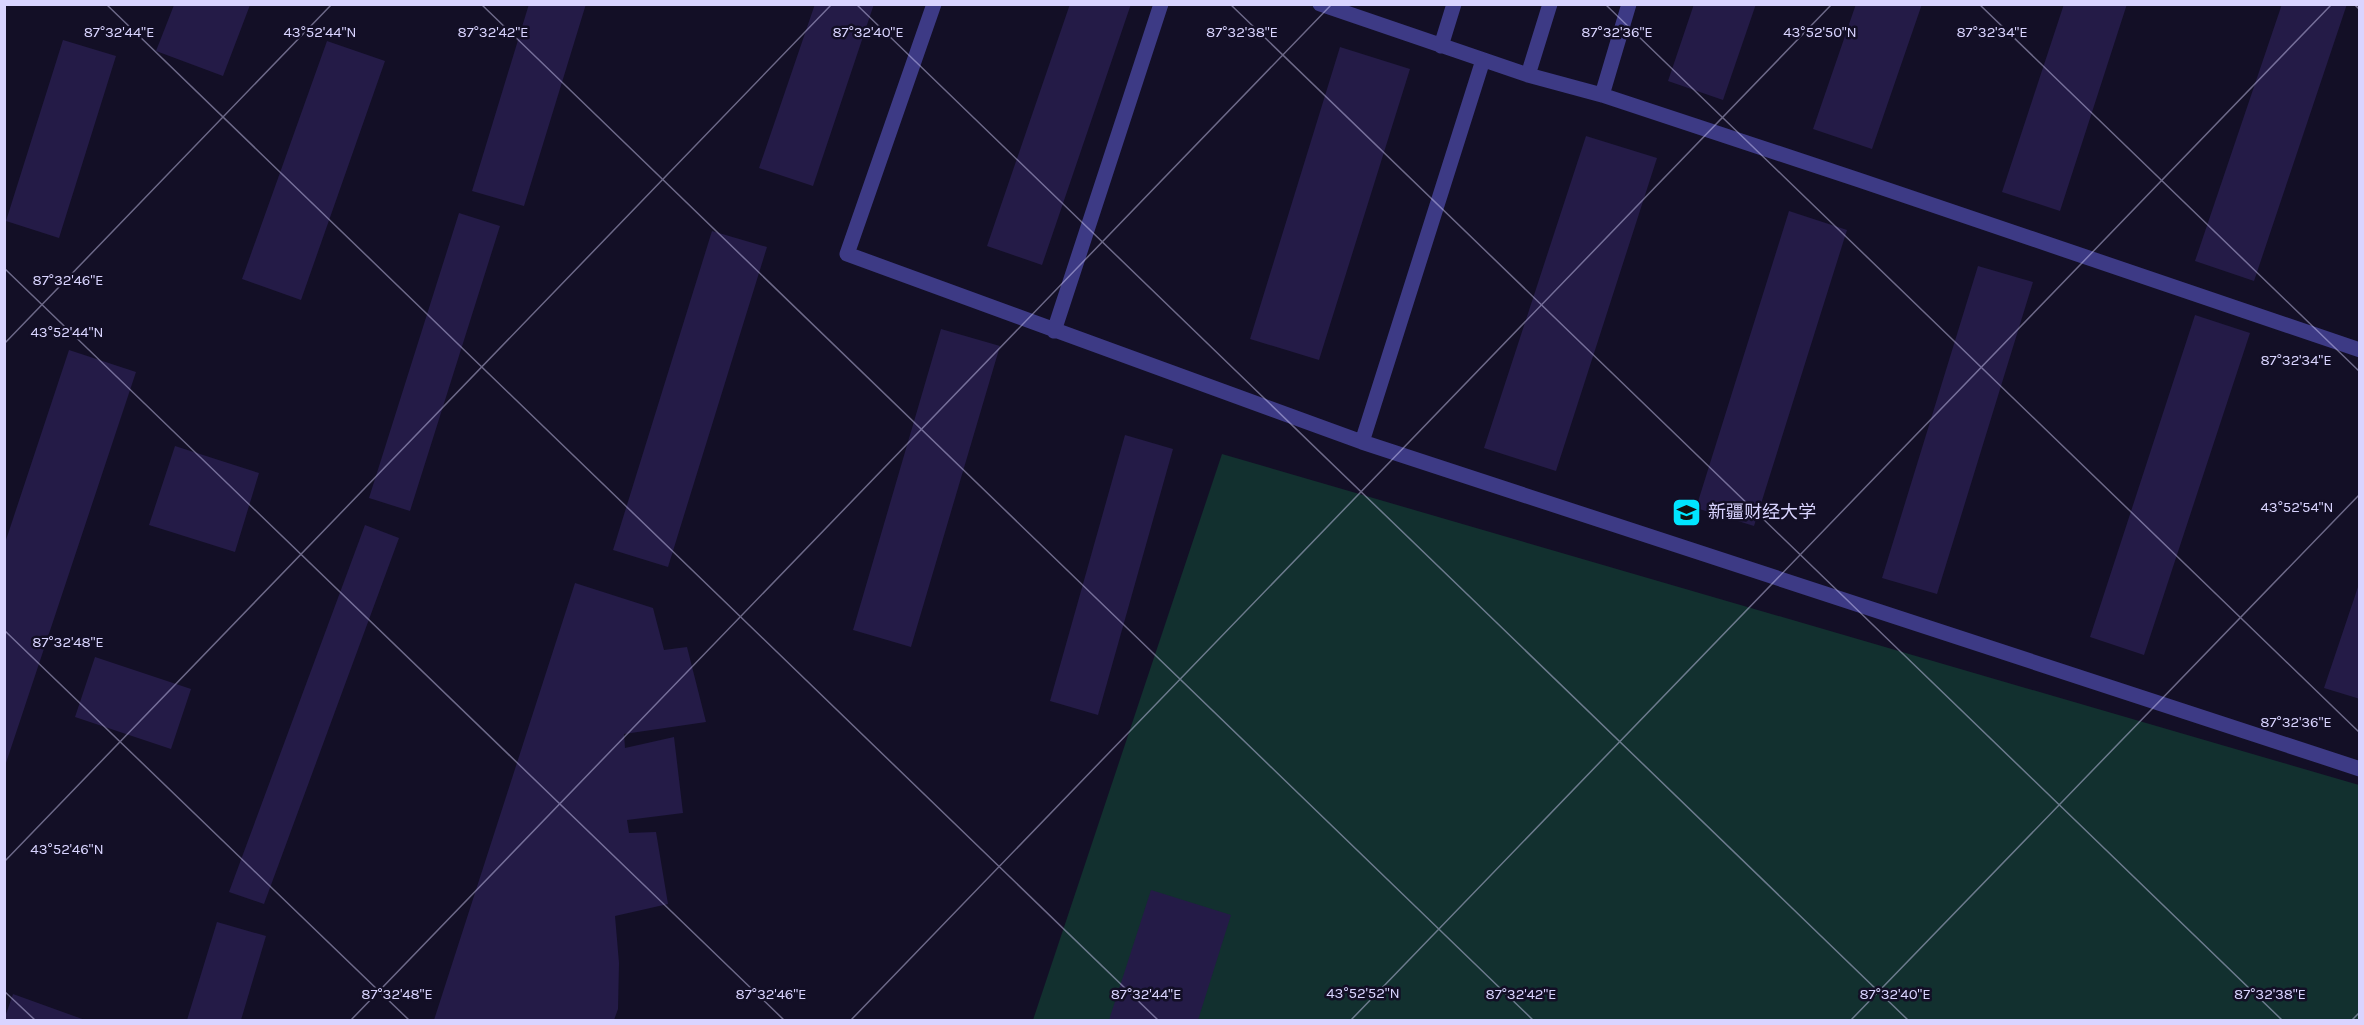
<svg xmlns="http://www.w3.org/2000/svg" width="2364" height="1025" font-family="Karla,'Noto Sans SC',sans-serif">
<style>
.pitch{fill:#12302f}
.building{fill:#241b47}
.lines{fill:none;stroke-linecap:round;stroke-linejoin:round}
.lane{stroke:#3d3a85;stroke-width:15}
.ticks{fill:none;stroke:#d9d4ff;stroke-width:1.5;stroke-opacity:0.45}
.labels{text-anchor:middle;stroke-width:5;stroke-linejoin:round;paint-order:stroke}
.poi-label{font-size:18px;fill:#d9d4ff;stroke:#130f26;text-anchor:start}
.ticks-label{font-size:15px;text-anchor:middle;fill:#d9d4ff;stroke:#130f26;stroke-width:5;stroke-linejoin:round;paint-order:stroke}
</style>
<rect width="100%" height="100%" fill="#130f26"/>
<path class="pitch" d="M1222 454 2359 785V1020H1033Z"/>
<path class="building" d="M529 4H586L524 206 472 191Z
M815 4H874L813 186 759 168Z
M1070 4H1131L1042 265 987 246Z
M1694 4H1756L1723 100 1668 81Z
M1856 4H1922L1872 149 1813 129Z
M2064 4H2127L2060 211 2002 192Z
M2282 4H2347L2254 281 2195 261Z
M174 5H250L223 76 156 51Z
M63 40 116 56 59 238 6 221Z
M327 41 385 61 301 300 242 279Z
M1340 47 1410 69 1319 360 1250 339Z
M1586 136 1657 158 1556 471 1484 448Z
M1789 211 1847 230 1754 526 1696 508Z
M459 213 500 226 410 511 369 498Z
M712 231 767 247 668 567 613 550Z
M1978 266 2033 282 1937 594 1882 578Z
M2195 315 2250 333 2144 655 2090 637Z
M941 329 1000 346 911 647 853 630Z
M69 350 136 372 5 766 4 546Z
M1125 435 1173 449 1098 715 1050 701Z
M175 446 259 473 235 552 149 525Z
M365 525 399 538 264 904 229 892Z
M575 583 653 608 664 650 687 647 706 722 624 734 625 748 674 737 683 813 627 820 629 833 656 832 668 904 615 916 619 963 618 1009 614 1020H434Z
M2359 584H2360V699L2324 688Z
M95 657 191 689 171 749 75 717Z
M1151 890 1231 915 1198 1020H1109Z
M217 922 266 936 241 1020H187Z
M13 994 85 1020H4Z"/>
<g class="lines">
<path class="lane" d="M934 4 847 254 1362 442 2360 769
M1320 4 1528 75 1602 95 1859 180 2360 350
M1441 46 1454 4
M1528 75 1550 4
M1602 95 1629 4
M1054 331 1161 4
M1362 442 1483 60"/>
</g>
<path class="ticks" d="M106 4 1158 1020M481 4 1533 1020M856 4 1908 1020M1230 4 2282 1020M1605 4 2360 733M1979 4 2360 372M2354 4 2360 10M4 268 784 1020M4 344 332 4M4 630 409 1020M4 862 832 4M4 991 35 1020M351 1020 1332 4M851 1020 1832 4M1351 1020 2332 4M1851 1020 2360 494M2352 1020 2360 1012"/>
<defs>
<symbol id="university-square" viewBox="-11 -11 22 22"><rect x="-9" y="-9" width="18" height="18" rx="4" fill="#00e5ff" stroke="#130f26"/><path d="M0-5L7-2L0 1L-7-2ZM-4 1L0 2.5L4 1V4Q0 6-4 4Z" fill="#111"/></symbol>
</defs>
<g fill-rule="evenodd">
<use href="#university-square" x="1670" y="496" width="33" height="33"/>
</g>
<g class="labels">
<g class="poi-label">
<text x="1708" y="518">新疆财经大学</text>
</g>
</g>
<g class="ticks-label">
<text x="119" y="37">87°32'44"E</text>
<text x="493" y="37">87°32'42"E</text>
<text x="868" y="37">87°32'40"E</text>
<text x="1242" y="37">87°32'38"E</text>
<text x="1617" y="37">87°32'36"E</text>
<text x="1992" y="37">87°32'34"E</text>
<text x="320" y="37">43°52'44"N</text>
<text x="1820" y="37">43°52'50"N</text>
<text x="68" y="285">87°32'46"E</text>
<text x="67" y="337">43°52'44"N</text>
<text x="2296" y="365">87°32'34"E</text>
<text x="2297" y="512">43°52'54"N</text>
<text x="68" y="647">87°32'48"E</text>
<text x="2296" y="727">87°32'36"E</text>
<text x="67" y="854">43°52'46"N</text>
<text x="1363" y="998">43°52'52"N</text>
<text x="397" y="999">87°32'48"E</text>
<text x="771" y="999">87°32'46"E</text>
<text x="1146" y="999">87°32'44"E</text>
<text x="1521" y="999">87°32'42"E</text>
<text x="1895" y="999">87°32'40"E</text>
<text x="2270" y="999">87°32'38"E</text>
</g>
<rect width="2364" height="1025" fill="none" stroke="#d9d4ff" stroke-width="12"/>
</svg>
